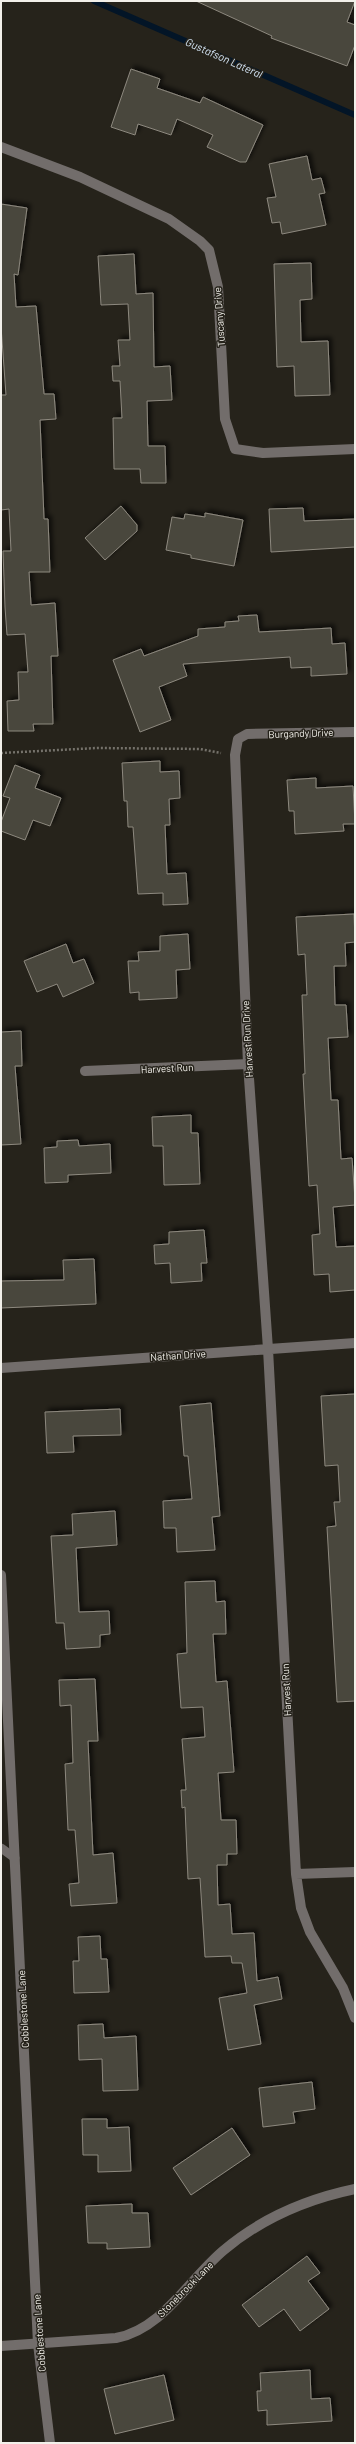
<svg xmlns="http://www.w3.org/2000/svg" width="356" height="2444" font-family="Barlow,sans-serif">
<style>
.lines{fill:none;stroke-linecap:round;stroke-linejoin:round}
.stream{stroke:#031527;stroke-width:6}
.building{fill:#49463c;stroke:#8d897f;filter:url(#shadow)}
.path{stroke:#75726b;stroke-width:2.5;stroke-dasharray:2 2;stroke-linecap:butt}
.service{stroke:#726d6b;stroke-width:9}
.minor{stroke:#726d6b;stroke-width:10}
.tertiary{stroke:#726d6b;stroke-width:10}
.labels{text-anchor:middle;stroke-width:3;stroke-linejoin:round;paint-order:stroke}
.street-label{font-size:10px;fill:#f2f0ea;stroke:#26231b}
.water-label{font-size:11px;font-style:italic;fill:#d4e5f6;stroke:#26231b}
</style>
<defs>
<filter id="shadow"><feDropShadow dx="3.5" dy="-3.5" stdDeviation="2" flood-color="#0009"/></filter>
</defs>
<rect width="100%" height="100%" fill="#26231b"/>
<g class="lines">
<path class="stream" d="M94 1 355 115"/>
</g>
<path class="building" d="M196 1H355L347 22 355 25V45L347 66 271 38 272 36Z
M131 69 160 79 157 88 200 103 203 97 263 125 246 162H240L207 147 213 135 177 119 171 135 138 124 135 135 111 127Z
M307 156 312 180 321 178 325 193 319 194 326 225 282 234 280 222 272 223 267 198 276 197 269 164Z
M1 204 27 208 18 275 14 274 16 307 36 306 44 394H54L56 419 40 420 44 519H48L50 572H29L31 605 55 603 58 656H51L53 724H33L34 731H8L7 701 19 700 18 672H28L25 634 7 635 5 607 3 551H11L9 509 1 510V395H6L1 326Z
M134 254 136 294 153 293 154 367 170 366 172 400 147 401 148 446H165L166 483H141L140 469H114L113 418H122L120 381H113L112 366H120L118 340H130L128 304 101 305 98 256Z
M311 263 312 299 300 300 301 342 328 341 330 395 295 396 294 366 277 367 274 264Z
M121 506 137 525V531L105 560 85 538Z
M303 508 304 521 355 519V547L271 552 269 509Z
M205 513 243 520 234 566 191 558V555L166 550 172 517 184 519 185 514 205 517Z
M257 615 259 632 331 628 332 644 345 643 347 674 311 676V667L291 668 290 657 183 664 187 676 159 687 171 720 140 732 113 660 141 649 144 656 198 636V629L225 627V622L239 621 238 616Z
M160 761V772L179 771 180 798 169 799 170 825H165L167 874 186 873 188 904 163 905V893L138 894 133 827H128L127 801H124L122 763Z
M15 765 40 775 35 788 61 798 50 826 33 820 25 840 1 831V822L10 798 3 796Z
M316 778V788L353 786 355 824H343L344 831 295 834 294 811H289L287 780Z
M354 914 355 942 345 943 346 966H334L335 1005H346L348 1037 328 1038 331 1100H338L341 1159 352 1158 355 1200V1205L333 1207 336 1247 355 1246V1290L330 1292 329 1274 314 1275 312 1235 320 1234 317 1185 309 1186 303 1074H305L302 995H307L305 954 298 955 296 917Z
M188 934 190 969 176 970 177 998 139 1000V992L130 993 128 961H139L138 952 160 951V936Z
M66 944 73 963 84 959 94 983 63 997 57 984 37 992 24 961Z
M21 1031 22 1066H15L21 1144 1 1145V1032Z
M191 1115V1133H198L200 1184 164 1185 163 1146H153L152 1117Z
M78 1140 79 1146 110 1144 111 1173 68 1175V1182L45 1183 44 1148 57 1147V1141Z
M204 1230 207 1263H201L202 1281 171 1283 170 1263 155 1264 154 1245 169 1244V1232Z
M94 1259 96 1304 1 1308V1281L64 1280 63 1260Z
M355 1394V1701L337 1702 327 1527 336 1526 334 1502H340L338 1465 325 1466 321 1396Z
M211 1403 220 1516 212 1517 215 1550 177 1552 176 1528H164L163 1501 192 1499 188 1456H184L180 1406Z
M120 1409 121 1435 73 1436 74 1452 47 1453 45 1412Z
M115 1511 117 1545 76 1548 79 1612 109 1611 110 1634 100 1635V1647L66 1649 64 1623H56L51 1536 73 1535 72 1514Z
M215 1581 216 1602 225 1601 226 1634H213L216 1682 227 1681 234 1772 218 1773 221 1820H236L237 1854H227V1865H217L218 1905 230 1904 232 1934 254 1933 257 1981 278 1977 282 1999 254 2005 261 2044 228 2050 219 1998 247 1993 242 1963H232L231 1956 205 1957 200 1878 188 1879 185 1807 182 1808 181 1790H186L182 1739 205 1737 203 1707 181 1708 177 1654 187 1653 185 1582Z
M95 1679 98 1741H88L93 1855 113 1853 117 1903 71 1906 69 1884 79 1883 75 1830H68L65 1764 73 1763 71 1705 60 1706 59 1680Z
M100 1936 101 1959H107L109 1992 74 1993 73 1961H79L78 1937Z
M103 2024 104 2038 136 2036 138 2090 103 2091 102 2059 79 2060 78 2025Z
M312 2082 315 2109 293 2112 295 2123 263 2127 259 2088Z
M82 2119H107V2128L129 2127 131 2171 98 2172V2155H83Z
M232 2128 250 2155 191 2195 173 2168Z
M132 2204V2213H148L150 2247 107 2249V2243H88L86 2206Z
M307 2256 320 2273 308 2281 329 2309 300 2331 284 2309 259 2327 242 2305Z
M310 2370 311 2399 330 2398 332 2421 267 2425V2410L258 2411 257 2391H261L260 2373Z
M164 2375 174 2420 115 2434 104 2389Z"/>
<g class="lines">
<path class="path" d="M1 753 97 748 200 749 221 753"/>
<path class="service" d="M1 1848 15 1858"/>
<path class="minor" d="M1 147 80 177 169 219 200 241 209 250 218 287 225 419 235 449 263 453 355 449
M355 732 247 734 238 739 235 755 248 1064 268 1349 296 1874 301 1908 310 1932 343 1988 355 2018
M85 1071 248 1064
M1 1368 355 1343
M1 1575 38 2344 50 2443
M296 1874 355 1872"/>
<path class="tertiary" d="M1 2346 116 2338C163 2329 189 2279 224 2250 262 2218 307 2199 355 2189"/>
</g>
<g class="labels">
<g class="street-label">
<text transform="translate(219 317) rotate(-94)" y="4">Tuscany Drive</text>
<text transform="translate(301 733) rotate(-2)" y="4">Burgandy Drive</text>
<text transform="translate(247 1039) rotate(-93)" y="4">Harvest Run Drive</text>
<text transform="translate(167 1068) rotate(-3)" y="4">Harvest Run</text>
<text transform="translate(178 1355) rotate(-4)" y="4">Nathan Drive</text>
<text transform="translate(286 1690) rotate(-93)" y="4">Harvest Run</text>
<text transform="translate(23 2009) rotate(-93)" y="4">Cobblestone Lane</text>
<text transform="translate(185 2289) rotate(-45)" y="4">Stonebrook Lane</text>
<text transform="translate(39 2333) rotate(-94)" y="4">Cobblestone Lane</text>
</g>
<g class="water-label">
<text transform="translate(224 58) rotate(24)" y="4">Gustafson Lateral</text>
</g>
</g>
<rect width="356" height="2444" fill="none" stroke="#f2f0ea" stroke-width="4"/>
</svg>
